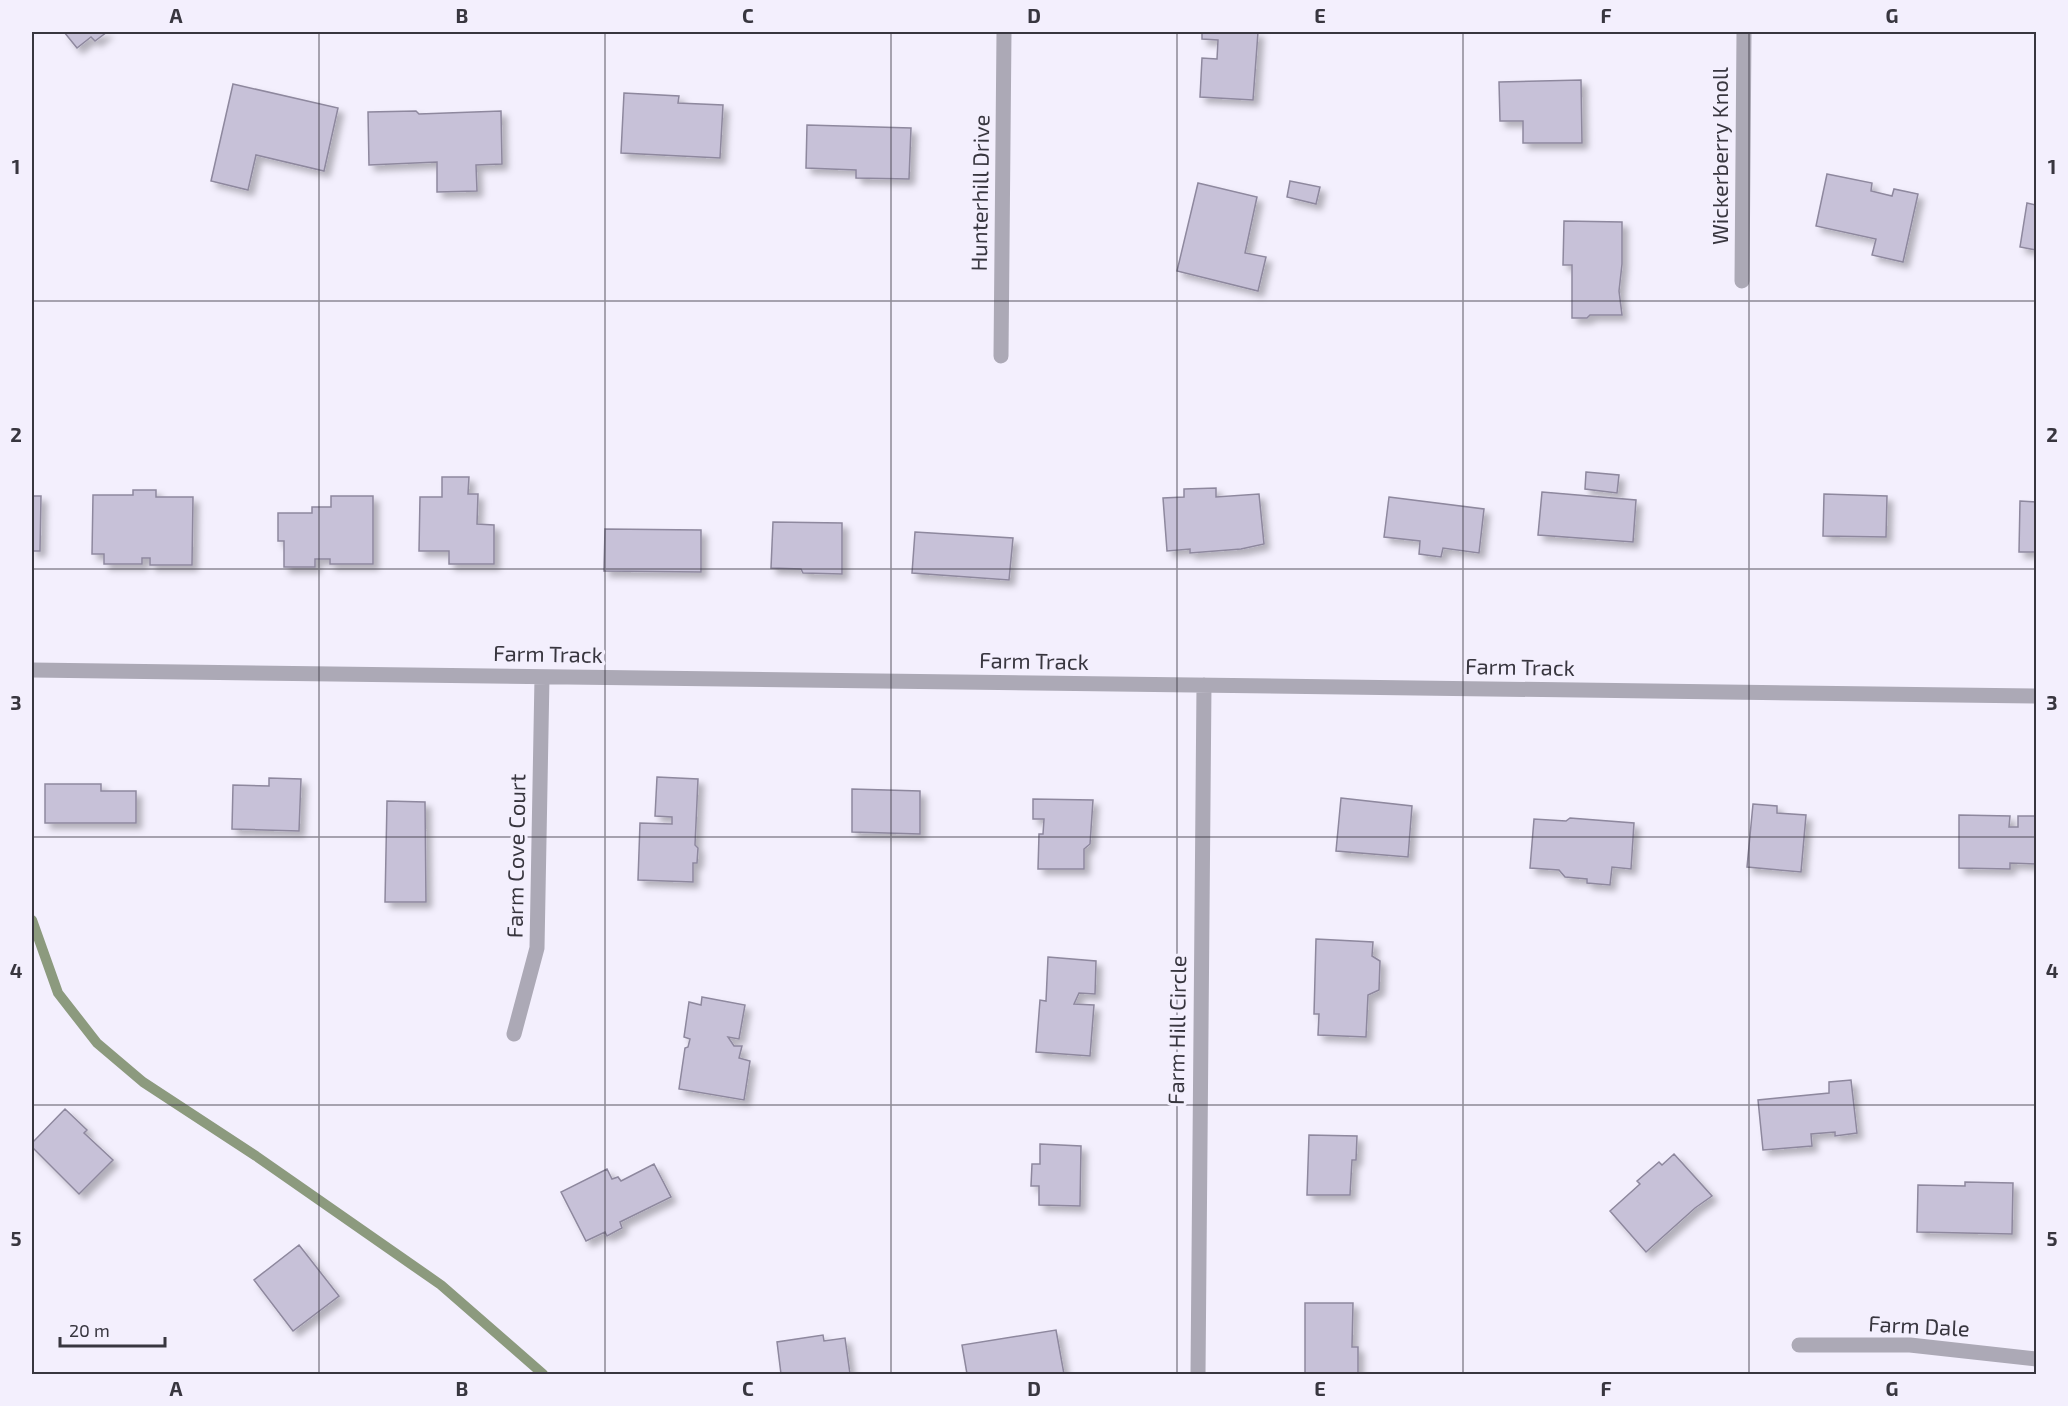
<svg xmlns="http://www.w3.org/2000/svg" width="2068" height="1406" font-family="'Exo 2',sans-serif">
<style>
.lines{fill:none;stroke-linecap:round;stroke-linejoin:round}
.stream{stroke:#8c9a7e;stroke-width:10}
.building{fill:#c7c1d8;stroke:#8e889e;stroke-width:1.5;filter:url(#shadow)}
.minor{stroke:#aca9b6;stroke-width:15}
.grid{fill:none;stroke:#38363f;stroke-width:1.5;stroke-opacity:0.55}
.labels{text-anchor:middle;stroke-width:6;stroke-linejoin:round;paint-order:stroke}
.street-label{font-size:22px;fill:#38363f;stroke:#f3effd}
.neatline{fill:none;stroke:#38363f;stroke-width:2}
.grid-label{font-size:20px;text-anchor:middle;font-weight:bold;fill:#38363f}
</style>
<defs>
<filter id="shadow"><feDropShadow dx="5.5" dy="5.5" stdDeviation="3" flood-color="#0004"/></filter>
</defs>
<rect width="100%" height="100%" fill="#f3effd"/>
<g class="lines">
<path class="stream" d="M32 920 58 993 97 1043 143 1082 256 1156 441 1285 543 1374"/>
</g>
<path class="building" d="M64 32H107L95 41 91 37 77 48Z
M1202 32H1258L1253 100 1200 97 1202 58 1217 59 1218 40 1202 39Z
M1581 80 1582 143H1523V121H1500L1499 82Z
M233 84 338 108 324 171 256 155 248 190 211 181Z
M624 93 679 96 678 103 723 105 720 158 621 153Z
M416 111 419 114 501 111 502 164 476 165 477 191 437 192V162L369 165 368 112Z
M807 125 911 128 909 179 856 178V170L806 168Z
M1827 174 1872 183 1871 191 1892 196 1894 189 1918 194 1903 262 1872 255 1876 239 1816 226Z
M1290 181 1320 187 1316 204 1287 197Z
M1198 183 1257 197 1245 253 1266 257 1258 291 1177 271Z
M2027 203 2036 205V250L2020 247Z
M1564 221 1622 222V264L1619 291 1622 315H1590L1587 318H1572V265H1563Z
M1586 472 1619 475 1617 493 1585 489Z
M442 477H469L468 494H478L477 524 494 525V564H449V551H419L420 497H442Z
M1216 488V497L1259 494 1264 544 1241 549 1190 553V549L1167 551 1163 498 1184 497V489Z
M133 490H156V497H193L192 565H150V558H142V564H104V554H92L93 495H133Z
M1542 492 1636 500 1633 542 1538 535Z
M1824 494 1887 496 1886 537 1823 536Z
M32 496H41L40 551H32Z
M331 496H373V564H330V559H315V567H284V541H278V513H312V507H331Z
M1389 497 1484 509 1479 553 1443 548 1441 557 1419 554 1420 541 1384 537Z
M2020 501 2036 502V552H2019Z
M773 522 842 523V574L803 573 801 569 771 568Z
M605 529 701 530V572L604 571Z
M915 532 1013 538 1009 580 912 573Z
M657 777 698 779 695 845 698 848 697 863H693V882L638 880 640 823 672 824V817L655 816Z
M269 778 301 779 299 831 232 829 233 785 269 786Z
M45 784H101V791H136V823H45Z
M852 789 920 791V834L852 832Z
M1341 798 1412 806 1408 857 1336 851Z
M1033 799 1093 800 1090 844 1084 849V869H1038L1039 834H1043L1044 819H1033Z
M387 801 425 802 426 902H385Z
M1753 804 1777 806V813L1806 815 1801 872 1747 867Z
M1959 815 2010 816 2009 827H2018V816H2036V864L2010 863V869L1959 868Z
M1570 818 1634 823 1631 869 1612 867 1610 885 1587 883V879L1565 877 1559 870 1530 868 1534 819 1566 821Z
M1316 939 1373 942 1372 956 1380 961 1379 990 1368 995 1366 1037 1318 1035 1319 1014H1314Z
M1048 957 1096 961 1095 994 1079 993 1074 1004 1094 1005 1090 1056 1036 1052 1040 1000 1046 1001Z
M702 997 745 1005 739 1039 728 1037 734 1046H742L739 1058 750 1061 744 1100 679 1089 685 1048 688 1047 690 1039 684 1037 689 1002 701 1005Z
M1851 1080 1857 1133 1835 1136V1132L1811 1134 1812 1146 1763 1150 1758 1100 1829 1093V1082Z
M65 1109 87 1130 84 1133 113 1160 79 1194 32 1147V1143Z
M1309 1135 1357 1136 1356 1160H1352L1350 1195H1307Z
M1040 1144 1081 1146 1080 1206 1039 1205V1186H1031L1032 1164H1040Z
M1674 1154 1712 1196 1695 1208 1646 1252 1610 1211 1640 1184 1637 1181 1659 1162 1662 1165Z
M654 1164 671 1197 620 1222 622 1228 607 1236 605 1232 586 1241 561 1192 607 1169 612 1179 618 1177 621 1181Z
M1965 1182 2013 1183 2012 1234 1917 1232 1918 1185 1965 1186Z
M299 1245 339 1296 293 1331 254 1280Z
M1305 1303H1353L1352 1347H1358V1374H1305Z
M1056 1330 1064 1374H967L962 1345Z
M823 1335 824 1341 845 1338 850 1374H781L777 1342Z"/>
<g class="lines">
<path class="minor" d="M1742 281 1744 32
M1001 356 1004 32
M32 670 2036 696
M514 1034 537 948 542 677
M1799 1345H1910L2036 1359
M1198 1374 1204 685"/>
</g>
<path class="grid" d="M319 32V1374M605 32V1374M891 32V1374M1177 32V1374M1463 32V1374M1749 32V1374M32 301H2036M32 569H2036M32 837H2036M32 1105H2036"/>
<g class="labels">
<g class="street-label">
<text transform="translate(1720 156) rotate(-90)" y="8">Wickerberry Knoll</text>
<text transform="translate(980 193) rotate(-89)" y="8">Hunterhill Drive</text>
<text transform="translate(548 654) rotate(1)" y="8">Farm Track</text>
<text transform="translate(1034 661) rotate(1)" y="8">Farm Track</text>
<text transform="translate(1520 667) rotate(1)" y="8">Farm Track</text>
<text transform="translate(516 856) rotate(-89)" y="8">Farm Cove Court</text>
<text transform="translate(1177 1030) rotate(-89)" y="8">Farm Hill Circle</text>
<text transform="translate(1919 1326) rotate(3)" y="8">Farm Dale</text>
</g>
</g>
<rect width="2068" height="1406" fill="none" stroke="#f3effd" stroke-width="66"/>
<path d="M60 1337v9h105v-9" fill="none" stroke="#38363f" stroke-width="3"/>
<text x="69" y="1337" font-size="18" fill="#38363f" stroke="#f3effd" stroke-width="4.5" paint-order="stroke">20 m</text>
<rect x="33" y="33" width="2002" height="1340" class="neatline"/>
<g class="grid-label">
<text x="176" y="23">A</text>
<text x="462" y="23">B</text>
<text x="748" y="23">C</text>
<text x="1034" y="23">D</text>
<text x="1320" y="23">E</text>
<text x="1606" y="23">F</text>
<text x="1892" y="23">G</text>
<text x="16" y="174">1</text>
<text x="2052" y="174">1</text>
<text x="16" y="442">2</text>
<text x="2052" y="442">2</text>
<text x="16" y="710">3</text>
<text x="2052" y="710">3</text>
<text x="16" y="978">4</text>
<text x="2052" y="978">4</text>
<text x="16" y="1246">5</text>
<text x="2052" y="1246">5</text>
<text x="176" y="1396">A</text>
<text x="462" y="1396">B</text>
<text x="748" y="1396">C</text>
<text x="1034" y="1396">D</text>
<text x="1320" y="1396">E</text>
<text x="1606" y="1396">F</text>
<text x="1892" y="1396">G</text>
</g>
</svg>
